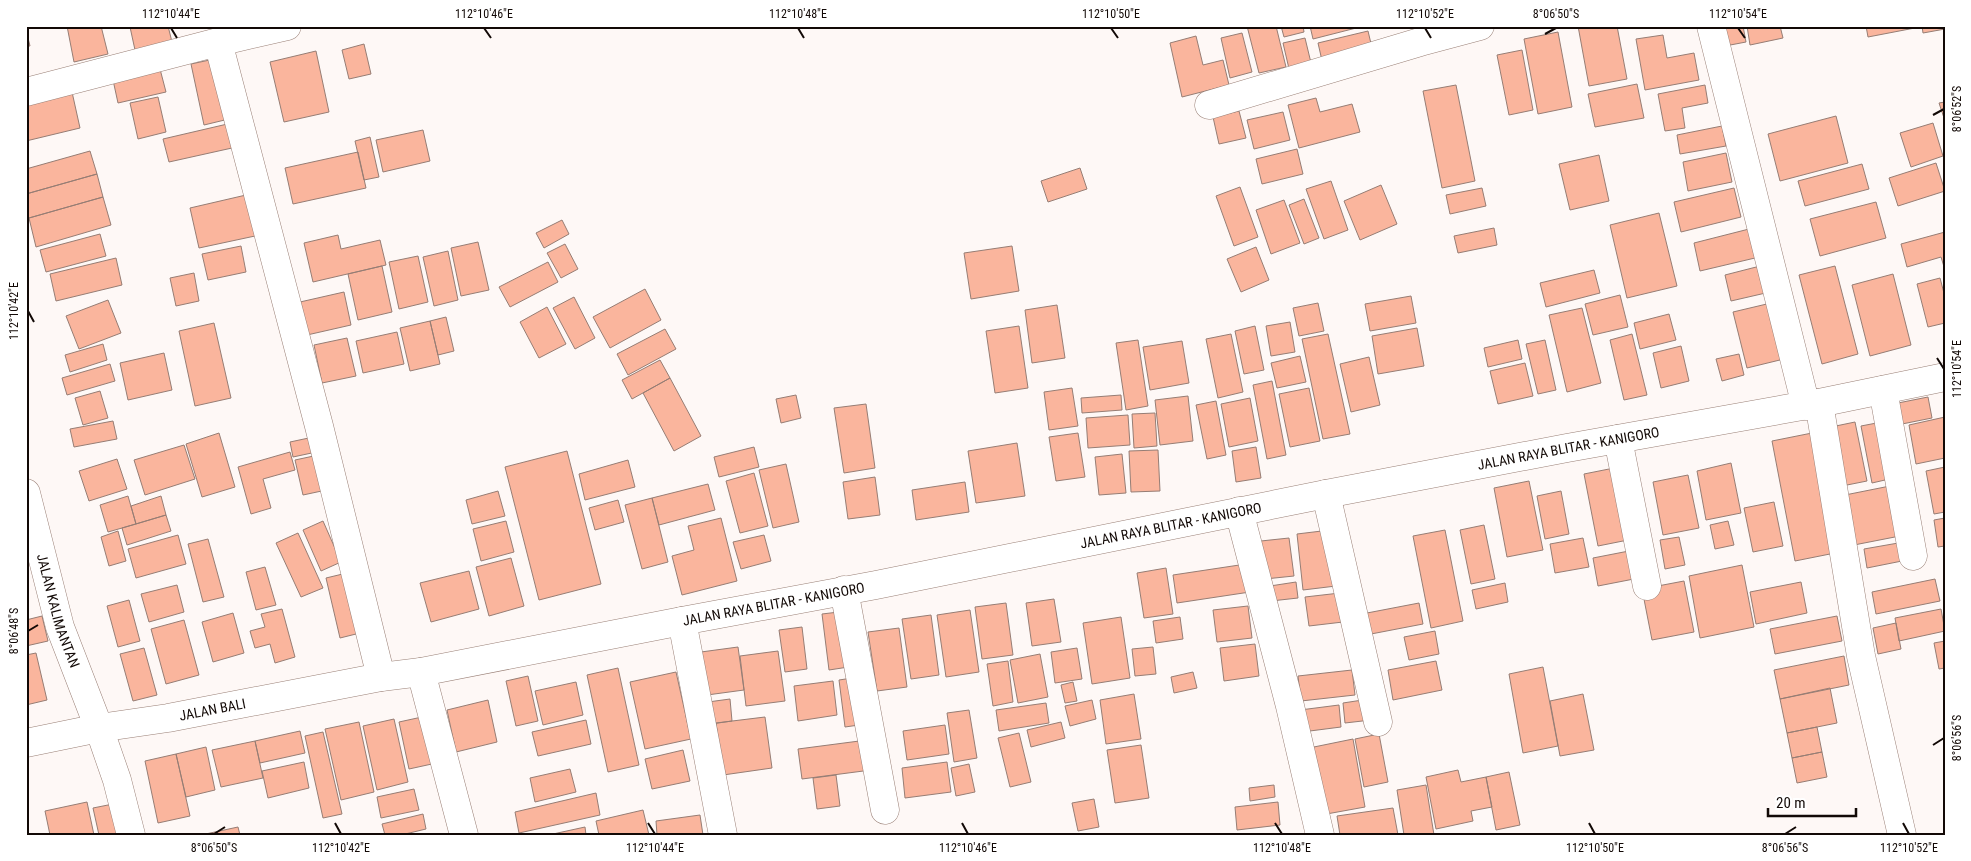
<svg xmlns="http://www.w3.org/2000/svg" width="1971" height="861" font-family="'Roboto Condensed',sans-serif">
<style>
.building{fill:#fab59d;stroke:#967d74}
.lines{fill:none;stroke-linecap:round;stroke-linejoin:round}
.street-casing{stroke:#9a8077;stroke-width:29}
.secondary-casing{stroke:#9a8077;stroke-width:29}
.highway-casing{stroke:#9a8077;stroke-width:29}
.street{stroke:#fff;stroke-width:28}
.secondary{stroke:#fff;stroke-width:28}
.highway{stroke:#fff;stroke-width:28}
.ticks{fill:none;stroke:#120906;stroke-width:2}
.labels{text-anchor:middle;stroke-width:4;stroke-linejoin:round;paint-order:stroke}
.street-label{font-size:14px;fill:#120906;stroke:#fff}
.neatline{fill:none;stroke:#120906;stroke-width:2}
.ticks-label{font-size:12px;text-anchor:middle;fill:#120906}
</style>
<rect width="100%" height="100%" fill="#fef8f6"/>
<path class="building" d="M67 26H101L108 54 74 62Z
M168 26 172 42 135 50 130 27Z
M1247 26H1276L1286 67 1259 73Z
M1281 26H1303L1304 32 1284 37Z
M1310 26H1364L1313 39Z
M1578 26H1617L1627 79 1589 86Z
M1721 26H1743L1746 42 1725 46Z
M1747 26H1780L1783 38 1750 45Z
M1866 26H1920V27L1868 37Z
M1922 26H1945V29L1923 33Z
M26 30 30 46H26Z
M1368 31 1373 52 1323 65 1318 43Z
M1558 32 1572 107 1538 114 1524 39Z
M1242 33 1252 72 1230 78 1221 38Z
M1663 35 1667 58 1694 53 1699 80 1645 90 1636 39Z
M1196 36 1203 65 1223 60 1229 85 1182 97 1170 43Z
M1305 38 1312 67 1290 73 1283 43Z
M364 44 371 74 349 79 342 50Z
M1522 50 1533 110 1509 115 1497 55Z
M316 51 329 112 284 122 270 62Z
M219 58 233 118 204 125 191 64Z
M160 69 166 92 118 103 113 80Z
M1637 84 1644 118 1595 127 1588 94Z
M1456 85 1475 181 1442 188 1423 91Z
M1705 85 1708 103 1682 108 1685 128 1665 131 1658 94Z
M72 92 80 128 26 141V102Z
M158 97 166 132 138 139 130 103Z
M1316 98 1320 112 1352 104 1360 132 1299 148 1288 105Z
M1945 102V121L1939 103Z
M1239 111 1246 138 1219 144 1213 117Z
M1283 112 1290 140 1254 149 1247 120Z
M1836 116 1848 163 1780 181 1768 134Z
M236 122 241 146 169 162 163 139Z
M1933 123 1943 156 1911 167 1900 133Z
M1722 126 1726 146 1680 154 1677 135Z
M423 130 430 161 383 172 376 140Z
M370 137 379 177 364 180 355 141Z
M1297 149 1303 174 1262 184 1256 159Z
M90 151 97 174 26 194V169Z
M358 152 366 188 293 204 285 168Z
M1726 153 1732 182 1688 191 1683 162Z
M1599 155 1609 201 1570 210 1559 164Z
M1936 163 1945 191 1898 206 1889 178Z
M1862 164 1869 189 1805 206 1798 181Z
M1080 168 1087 189 1048 202 1041 181Z
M97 174 103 197 29 218 26 210V194Z
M1331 181 1348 230 1324 239 1306 189Z
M1381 185 1397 224 1360 240 1344 201Z
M1240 187 1258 237 1234 246 1216 196Z
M1482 188 1486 206 1450 214 1446 195Z
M1734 188 1741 217 1681 232 1674 202Z
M246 195 255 236 199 248 190 208Z
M103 197 111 225 36 247 29 218Z
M1304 199 1319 238 1304 244 1289 205Z
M1284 200 1300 243 1271 254 1256 210Z
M1876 202 1886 238 1820 256 1810 219Z
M1659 213 1677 286 1627 298 1610 225Z
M562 220 569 234 544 248 536 233Z
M1494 228 1497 245 1458 253 1454 236Z
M1749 229 1755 258 1700 271 1694 243Z
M1945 232V270L1941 257 1907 267 1901 244Z
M100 234 106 256 46 272 40 250Z
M338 235 341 249 380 240 386 265 313 282 304 243Z
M478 242 489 290 461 296 451 248Z
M565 244 578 269 561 278 547 253Z
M241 246 246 272 208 280 202 254Z
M1012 246 1019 291 971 299 964 253Z
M1256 247 1269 280 1241 292 1227 259Z
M448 251 458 300 434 306 423 257Z
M418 256 428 302 399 309 389 262Z
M116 258 122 285 56 301 50 274Z
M548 262 558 282 510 307 499 287Z
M1764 265 1770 292 1731 301 1725 275Z
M382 266 392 312 358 320 348 274Z
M1835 266 1858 354 1822 364 1799 275Z
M1594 270 1600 293 1546 307 1540 283Z
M194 273 199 301 176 306 170 278Z
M1893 274 1911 345 1870 356 1852 285Z
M1940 278 1945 297V323L1928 327 1917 284Z
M645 289 661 320 610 348 593 317Z
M344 292 351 325 307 335 300 302Z
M1620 295 1628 327 1593 335 1585 304Z
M1411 296 1416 323 1370 331 1365 304Z
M574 297 595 338 575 349 553 308Z
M108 300 121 333 79 349 66 316Z
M1318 303 1324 331 1299 336 1293 308Z
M1771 303 1784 359 1747 368 1733 312Z
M1057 305 1065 358 1032 363 1025 310Z
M547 307 566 344 539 358 520 322Z
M1582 308 1601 383 1567 392 1549 315Z
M1669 314 1676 340 1640 349 1634 323Z
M446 317 454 351 438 355 430 321Z
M430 321 440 364 410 371 400 328Z
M1290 322 1295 352 1271 356 1266 326Z
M214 323 231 398 195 406 179 331Z
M1019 326 1028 388 995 393 986 331Z
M1255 326 1264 370 1244 374 1235 331Z
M1417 328 1424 366 1378 374 1372 336Z
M665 329 676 349 628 375 617 354Z
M397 332 404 364 363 373 356 341Z
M1231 334 1243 392 1218 398 1206 339Z
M1328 334 1350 434 1323 439 1302 339Z
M1632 334 1647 395 1624 400 1610 340Z
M347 338 356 376 322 383 314 345Z
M1138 340 1148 406 1126 410 1116 343Z
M1518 340 1522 359 1488 367 1484 348Z
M1545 340 1556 390 1538 394 1526 344Z
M1182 341 1189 383 1150 390 1143 347Z
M103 344 107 360 70 372 65 355Z
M1681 346 1689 381 1661 388 1653 353Z
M164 353 172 390 128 400 120 363Z
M1739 354 1744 375 1722 381 1716 359Z
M1300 356 1306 382 1277 388 1271 363Z
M1369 357 1380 405 1351 412 1340 364Z
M660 360 670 378 632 399 622 380Z
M1525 363 1533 396 1498 404 1490 371Z
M110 364 115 381 67 395 62 378Z
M670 378 701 436 674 451 643 393Z
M1272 381 1286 455 1267 459 1253 385Z
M1072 388 1078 426 1049 430 1044 392Z
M1309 388 1320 441 1290 447 1279 394Z
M100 391 108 418 83 425 75 398Z
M796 395 801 418 781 423 776 399Z
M1121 395 1122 410 1082 413 1081 398Z
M1188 396 1193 441 1160 445 1155 400Z
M1928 397 1932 418 1902 424 1898 403Z
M1250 398 1258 441 1229 447 1221 404Z
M1216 401 1226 455 1207 459 1196 405Z
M866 404 875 468 844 473 834 408Z
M1155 413 1157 446 1134 448 1132 414Z
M1128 415 1130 445 1088 448 1086 418Z
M1945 417V458L1916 464 1909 425Z
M113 421 117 439 74 447 70 429Z
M1887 421 1898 477 1872 483 1861 426Z
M1855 422 1867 481 1842 486 1831 427Z
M219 433 235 487 202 497 186 444Z
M1078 433 1085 477 1056 481 1049 437Z
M1812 433 1835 553 1795 561 1772 441Z
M318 436 321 451 293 457 290 442Z
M1017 443 1025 496 976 503 968 451Z
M184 445 195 479 145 495 134 460Z
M754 447 759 467 719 477 714 457Z
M1256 447 1261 478 1236 482 1232 451Z
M1158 450 1160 491 1131 492 1129 451Z
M567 451 601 584 539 600 505 467Z
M290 452 295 470 263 479 271 508 251 514 238 467Z
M323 454 331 489 303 495 295 460Z
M1122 454 1126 493 1099 495 1095 457Z
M117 459 127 489 89 501 79 471Z
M628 460 635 487 585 500 579 474Z
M1731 463 1741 513 1706 520 1697 471Z
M786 464 799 522 773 528 759 470Z
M1619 467 1633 539 1598 546 1584 474Z
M1945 467V512L1934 514 1926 471Z
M754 473 768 526 740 533 726 481Z
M1688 475 1699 528 1663 535 1653 482Z
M875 477 880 515 848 519 843 482Z
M1529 481 1543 550 1507 557 1494 488Z
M965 482 969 512 916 520 912 490Z
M708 484 715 510 659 525 652 498Z
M1895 485 1905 535 1854 545 1845 495Z
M498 491 505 516 472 524 466 500Z
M1561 491 1569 534 1545 539 1537 496Z
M128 496 136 524 108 532 100 505Z
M161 496 166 515 136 524 131 506Z
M652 498 668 562 642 569 625 505Z
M618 500 624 522 595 530 589 508Z
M1774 502 1783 546 1753 552 1744 508Z
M166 515 171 531 127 545 122 528Z
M721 518 737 581 682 595 672 556 694 550 688 526Z
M1945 518V546L1938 547 1934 520Z
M323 521 341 562 321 571 303 530Z
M506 521 514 552 481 561 473 529Z
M1728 521 1734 545 1715 549 1710 525Z
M1484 525 1495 579 1471 584 1460 530Z
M1330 530 1336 586 1303 590 1297 534Z
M1445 530 1463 621 1431 628 1413 536Z
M118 531 126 561 109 566 101 537Z
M298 533 323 588 301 597 276 543Z
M178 535 186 564 136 578 128 549Z
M764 535 771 561 741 569 733 542Z
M1679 537 1685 565 1665 569 1660 540Z
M1289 538 1294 576 1265 579 1261 541Z
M1583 538 1589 567 1555 573 1550 544Z
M208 539 224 597 203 602 188 544Z
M1904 542 1907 560 1867 568 1864 549Z
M1634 550 1639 578 1598 586 1593 558Z
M511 558 524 606 489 616 476 567Z
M1246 564 1250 592 1177 603 1173 575Z
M1742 565 1754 627 1700 638 1689 576Z
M265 567 276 605 256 610 246 572Z
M1166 568 1173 614 1144 618 1137 573Z
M469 571 479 609 431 622 420 583Z
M351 572 364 632 340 638 326 578Z
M1935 579 1940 601 1876 614 1872 592Z
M1684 581 1694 632 1652 640 1642 589Z
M1296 582 1298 598 1271 601 1270 586Z
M1801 582 1807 613 1756 624 1750 592Z
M1505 583 1508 602 1476 609 1472 590Z
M177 585 184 612 149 622 141 594Z
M1340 593 1343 622 1309 626 1305 597Z
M1054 599 1061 642 1032 646 1026 603Z
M129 600 140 641 118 647 107 606Z
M1006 603 1013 655 982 659 975 607Z
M1419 603 1423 624 1371 634 1367 613Z
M1248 606 1252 638 1217 642 1213 610Z
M282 609 295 657 275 663 270 644 255 648 250 631 265 627 261 614Z
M1941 609 1945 631 1899 641 1895 618Z
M970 610 979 672 946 677 937 615Z
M847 611 855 666 829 670 822 614Z
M233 613 244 653 213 662 202 622Z
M931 615 939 675 911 679 902 619Z
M42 616 48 641 26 646V620Z
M1837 616 1842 641 1775 654 1770 629Z
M1121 617 1130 678 1092 684 1083 623Z
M1180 617 1183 639 1156 643 1153 621Z
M184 620 199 675 166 684 151 629Z
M1896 623 1901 649 1878 654 1873 628Z
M802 627 807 669 785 672 779 630Z
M899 628 907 687 877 691 868 632Z
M1435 631 1439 654 1409 660 1404 637Z
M1945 641V668L1939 669 1934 643Z
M1255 644 1259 676 1224 681 1220 648Z
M738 647 744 690 707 695 701 652Z
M1153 647 1156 674 1135 676 1132 649Z
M144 648 157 695 133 701 120 654Z
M1077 648 1082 679 1055 683 1051 652Z
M778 651 785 701 746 706 740 656Z
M36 653 47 700 26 705V655Z
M1040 654 1048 697 1018 703 1010 660Z
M1844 656 1849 685 1780 699 1774 670Z
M1008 661 1013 702 993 706 987 664Z
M1436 661 1442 690 1393 700 1388 670Z
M1543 667 1558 746 1523 753 1509 674Z
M618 668 639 765 608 772 587 675Z
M1352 670 1355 695 1301 701 1298 676Z
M676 672 691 739 645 749 630 682Z
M1193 672 1197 688 1174 693 1171 677Z
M528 676 538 721 516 726 506 681Z
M859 677 866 724 845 727 839 680Z
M833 681 837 715 798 721 794 686Z
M576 682 583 715 543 725 535 691Z
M1073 682 1077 701 1065 703 1061 685Z
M1830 688 1837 723 1787 733 1780 699Z
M1134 694 1141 739 1106 744 1100 700Z
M1583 694 1594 750 1560 756 1550 701Z
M730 699 732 721 711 724 708 702Z
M1369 699 1371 720 1345 723 1343 703Z
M488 700 497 742 456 752 447 710Z
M1092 700 1096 719 1070 726 1065 706Z
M1046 703 1049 723 999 731 996 710Z
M1339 705 1341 727 1302 732 1300 710Z
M969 710 977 758 954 762 947 713Z
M431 715 441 762 409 769 399 722Z
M765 717 772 768 723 775 716 723Z
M394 719 408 782 377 790 363 726Z
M586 720 591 744 538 756 532 732Z
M359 722 374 792 341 800 325 729Z
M1061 722 1065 738 1031 747 1027 730Z
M945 725 949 754 907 760 903 731Z
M1817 727 1822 752 1792 758 1787 733Z
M300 731 305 753 260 763 255 741Z
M323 732 342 814 323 818 305 736Z
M1019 733 1031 782 1010 787 998 738Z
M1379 734 1388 782 1364 787 1355 739Z
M1353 739 1365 807 1321 815 1309 748Z
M867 740 871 770 802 779 798 749Z
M255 741 263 778 221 787 212 750Z
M1141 745 1149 798 1115 803 1107 750Z
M206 747 215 790 186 797 176 754Z
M683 750 690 781 652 789 645 759Z
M1822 752 1827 777 1797 783 1792 758Z
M176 754 190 816 158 823 145 761Z
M304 762 309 788 268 798 262 771Z
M947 762 951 792 905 798 902 768Z
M969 764 975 792 956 796 951 768Z
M570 769 576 792 535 802 530 778Z
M1458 770 1461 782 1486 777 1492 807 1471 811 1473 821 1436 829 1426 777Z
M1509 772 1520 825 1496 830 1486 777Z
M836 775 840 806 817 809 813 778Z
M1274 785 1275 797 1250 801 1249 788Z
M1426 785 1434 835H1404L1397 790Z
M414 789 419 810 381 818 377 797Z
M596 793 600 815 519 833 515 812Z
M1094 799 1099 827 1078 831 1072 803Z
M87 802 94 835H50L45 811Z
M1278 802 1280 825 1237 830 1235 807Z
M113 804 120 835H99L93 808Z
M1393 808 1398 835H1340L1337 816Z
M643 810 649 835H599L596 821Z
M423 814 426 829 401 835H385L382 824Z
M700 815 703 835H657L656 821Z
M238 827 240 835H201Z
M585 827 586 835H553V834Z"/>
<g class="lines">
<defs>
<path id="street" d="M1711 26 1806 406
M218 42 319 426 381 677
M26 92 218 42 287 26
M1209 105 1420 42 1480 26
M1883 390 1913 556
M1819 403 1861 656 1902 835
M1618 439 1647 586
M1326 494 1378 722
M1239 511 1290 706 1320 835
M844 590 885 810
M682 621 723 835
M421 672 464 835
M99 728 117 780 131 835"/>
<g id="secondary">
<path id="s1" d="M99 728 168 718 381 677 421 672 682 621 876 585 1326 494 1567 448 1819 403 1945 377"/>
</g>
<g id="highway">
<path id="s2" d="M26 493 60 627 99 728 26 743"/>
</g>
</defs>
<use href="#street" class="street-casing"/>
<use href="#secondary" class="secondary-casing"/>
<use href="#highway" class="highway-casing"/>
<use href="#street" class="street"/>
<use href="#secondary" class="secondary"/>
<use href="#highway" class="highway"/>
</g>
<path class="ticks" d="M171 28 177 38M484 28 491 38M798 28 804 38M1111 28 1118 38M1425 28 1431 38M1738 28 1745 38M1545 34 1556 28M1933 115 1944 109M28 311 34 322M1937 358 1944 369M28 631 38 625M1933 745 1944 738M335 823 341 834M648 823 655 834M962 823 968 834M1275 823 1282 834M1589 823 1595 834M1903 823 1909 834M214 834 225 827M1785 834 1796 827"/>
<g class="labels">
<g class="street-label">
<text dy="5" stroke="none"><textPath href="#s1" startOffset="1496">JALAN RAYA BLITAR - KANIGORO</textPath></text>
<text dy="5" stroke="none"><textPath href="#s1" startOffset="1091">JALAN RAYA BLITAR - KANIGORO</textPath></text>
<text dy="5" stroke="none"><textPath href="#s1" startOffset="686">JALAN RAYA BLITAR - KANIGORO</textPath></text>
<text dy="5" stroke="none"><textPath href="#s2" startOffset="122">JALAN KALIMANTAN</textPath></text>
<text dy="5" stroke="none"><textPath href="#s1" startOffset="115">JALAN BALI</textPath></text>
</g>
</g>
<rect width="1971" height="861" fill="none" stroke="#ffffff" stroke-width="55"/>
<path d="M1768 808v8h88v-8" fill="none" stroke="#120906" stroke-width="2.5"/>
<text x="1776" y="808" font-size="15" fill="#120906" stroke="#ffffff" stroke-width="4" paint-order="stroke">20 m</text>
<rect x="28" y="28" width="1916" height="806" class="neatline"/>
<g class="ticks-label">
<text x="171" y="18">112°10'44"E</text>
<text x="484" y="18">112°10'46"E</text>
<text x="798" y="18">112°10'48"E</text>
<text x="1111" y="18">112°10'50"E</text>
<text x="1425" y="18">112°10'52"E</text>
<text x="1556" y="18">8°06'50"S</text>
<text x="1738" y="18">112°10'54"E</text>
<text transform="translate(1957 109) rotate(-90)" y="4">8°06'52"S</text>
<text transform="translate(14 311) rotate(-90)" y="4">112°10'42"E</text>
<text transform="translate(1957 369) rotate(-90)" y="4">112°10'54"E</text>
<text transform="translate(14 631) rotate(-90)" y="4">8°06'48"S</text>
<text transform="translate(1957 738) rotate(-90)" y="4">8°06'56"S</text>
<text x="214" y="852">8°06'50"S</text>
<text x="341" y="852">112°10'42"E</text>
<text x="655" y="852">112°10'44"E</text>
<text x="968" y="852">112°10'46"E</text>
<text x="1282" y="852">112°10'48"E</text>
<text x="1595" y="852">112°10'50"E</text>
<text x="1785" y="852">8°06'56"S</text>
<text x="1909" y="852">112°10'52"E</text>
</g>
</svg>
